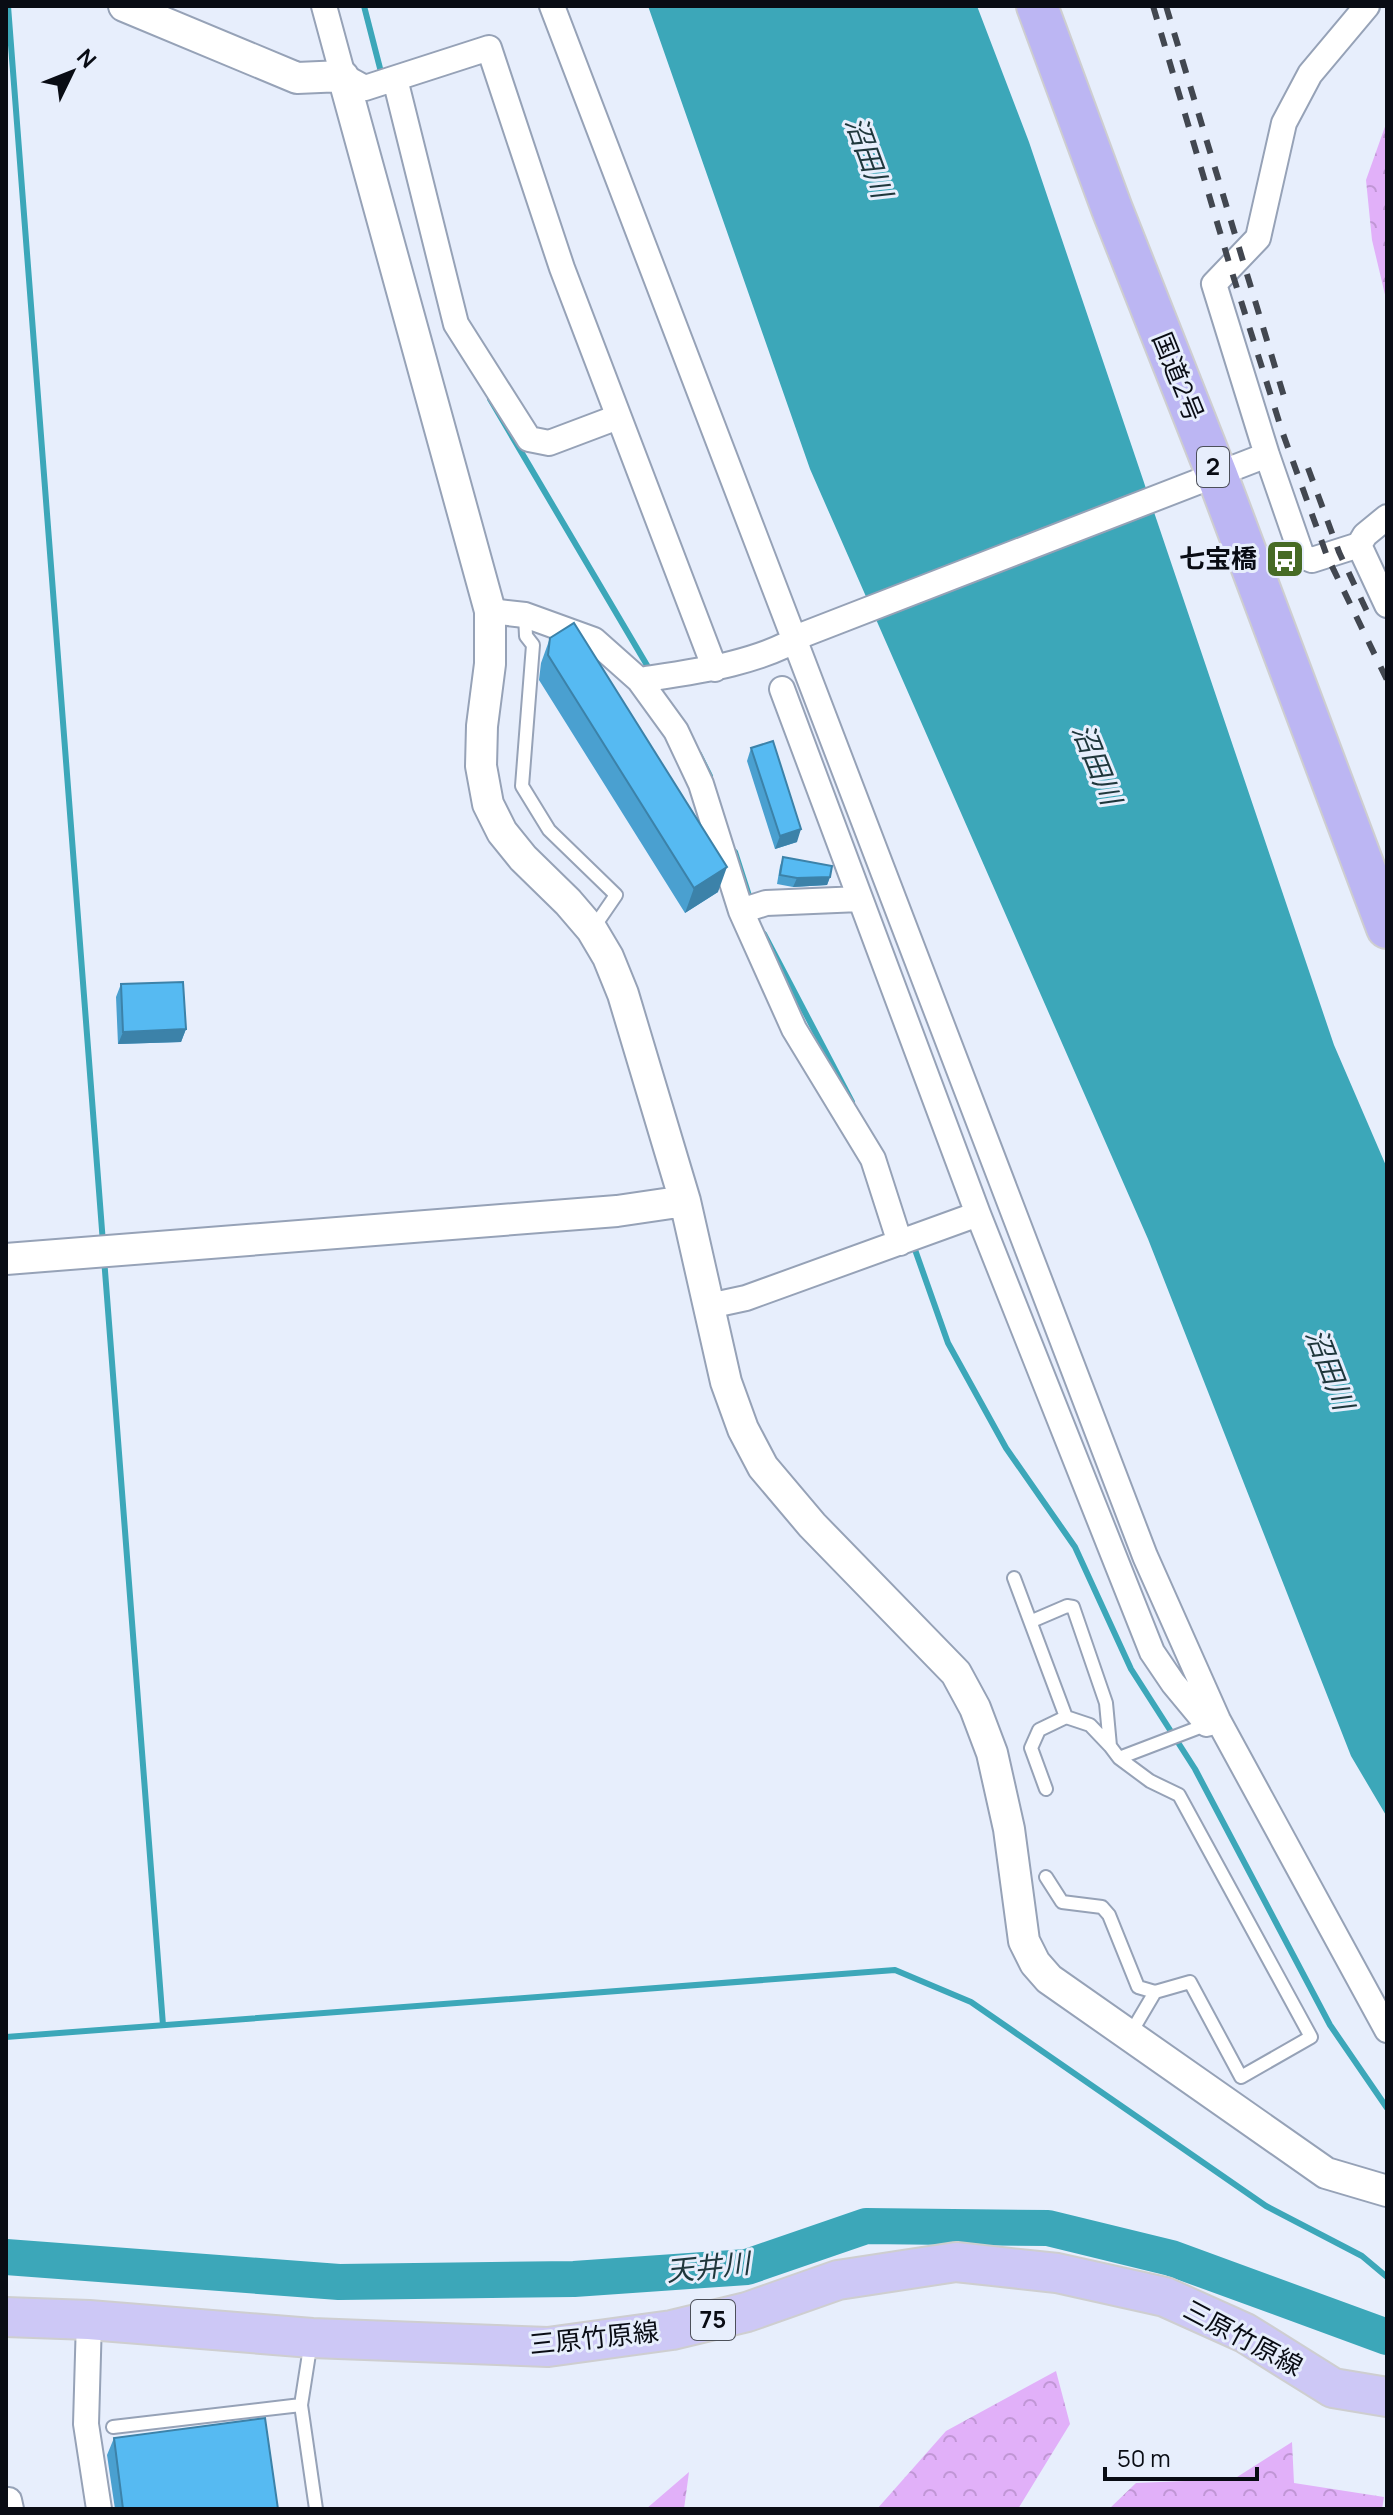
<svg xmlns="http://www.w3.org/2000/svg" width="1393" height="2515" font-family="Manrope,'Noto Sans JP',sans-serif">
<style>
.forest{fill:url(#forest-crowns)}
.water{fill:#3ca7b9}
.lines{fill:none;stroke-linecap:round;stroke-linejoin:round}
.stream{stroke:#3ca7b9;stroke-width:6}
.river{stroke:#3ca7b9;stroke-width:36}
.service-casing{stroke:#96a2b7;stroke-width:16}
.minor-casing{stroke:#96a2b7;stroke-width:28}
.tertiary-casing{stroke:#96a2b7;stroke-width:34}
.primary-casing{stroke:#ceced0;stroke-width:42}
.trunk-casing{stroke:#ceced0;stroke-width:44}
.service{stroke:#fff;stroke-width:12}
.minor{stroke:#fff;stroke-width:24}
.tertiary{stroke:#fff;stroke-width:30}
.primary{stroke:#cdc8f6;stroke-width:38}
.trunk{stroke:#bcb6f3;stroke-width:40}
.rail{stroke:#424750;stroke-width:6;stroke-dasharray:14 14;stroke-linecap:butt}
.wall{fill:#4aa0d0}
.shaded-wall{fill:#3c82a9}
.building{fill:#56baf2;stroke:#3c82a9;stroke-width:2}
.labels{text-anchor:middle;stroke-width:6;stroke-linejoin:round;paint-order:stroke}
.shield{fill:#e7eefc;stroke:#4c505a;stroke-width:2}
.shield-label{font-size:24px;font-weight:bold;fill:#090c14}
.street-label{font-size:26px;fill:#090c14;stroke:#e7eefc}
.poi-label{font-size:26px;font-weight:bold;fill:#090c14;stroke:#e7eefc;text-anchor:end}
.water-label{font-size:28px;font-style:italic;fill:#1f373c;stroke:#e7eefc}
</style>
<defs>
<pattern id="forest-crowns" width="20" height="18" patternUnits="userSpaceOnUse" patternTransform="scale(2)"><rect width="20" height="18" fill="#e1b0f9"/><path d="M2 6a3 3 0 1 1 6 0M12 15a3 3 0 1 1 6 0" fill="none" stroke="#c096d5"/></pattern>
</defs>
<rect width="100%" height="100%" fill="#e7eefc"/>
<path class="forest" d="M1387 121V303L1372 240 1366 180Z
M1056 2371 1070 2424 1018 2509H877L946 2431Z
M1292 2442 1294 2483 1384 2497 1382 2509H1109L1136 2483 1234 2479Z
M689 2472 684 2509H646Z"/>
<path class="water" d="M648 6H977L1029 142 1334 1045 1387 1168V1817L1351 1756 1148 1239 810 469Z"/>
<g class="lines">
<path class="stream" d="M8 6 103 1243
M364 6 382 76
M490 399 651 672
M699 754 710 776
M735 852 751 902
M764 934 852 1102
M913 1244 948 1343 1006 1448 1075 1547 1131 1669 1195 1769 1330 2025 1387 2108
M104 1258 163 2025
M6 2037 895 1970 971 2002 1266 2206 1362 2256 1387 2277"/>
<path class="river" d="M6 2257 339 2282 574 2279 747 2267 866 2226 1048 2228 1171 2258 1387 2337"/>
<defs>
<path id="service" d="M525 615 526 636 533 645 522 786 549 830 616 895 592 930
M1014 1578 1066 1717
M1032 1621 1067 1606 1073 1607 1106 1703 1110 1746 1119 1758 1208 1724
M1119 1758 1150 1781 1179 1795 1311 2037 1241 2077 1190 1982 1155 1992 1129 2036
M1046 1789 1031 1748 1039 1730 1066 1717 1090 1725 1110 1746
M1046 1877 1062 1902 1102 1907 1109 1915 1138 1987 1155 1992
M311 2341 301 2405 316 2509
M113 2427 301 2405"/>
<path id="minor" d="M324 6 343 76 365 88 489 48 562 268 715 669
M552 6 1145 1556 1218 1720 1387 2030
M1367 6 1310 74 1284 123 1258 238 1214 284 1267 455 1302 556 1312 560 1359 545 1365 535 1387 517
M395 79 456 324 529 439 549 443 618 417
M1359 545 1387 605
M490 611 525 615 594 640 639 680 676 731 701 784 741 911 794 1029 873 1159 900 1243
M639 680C692 672 760 664 805 634L1267 455
M782 689 978 1214 1152 1652 1173 1683 1207 1724
M741 911 766 903 860 899
M709 1306 746 1298 978 1214
M89 2320 86 2424 99 2509
M6 2500H9L11 2509"/>
<path id="tertiary" d="M124 6 297 78 343 76 490 611V664L482 726 481 766 488 804 502 832 523 858 568 902 592 930 608 957 623 994 685 1201 726 1382 743 1429 763 1467 812 1525 956 1673 975 1708 992 1753 1009 1829 1024 1941 1035 1963 1049 1979 1326 2173 1387 2191
M6 1259 617 1211 685 1201"/>
<path id="primary" d="M6 2317 89 2320 312 2338 548 2347 672 2330 747 2312 838 2280 956 2262 1057 2273 1165 2297 1245 2333 1333 2388 1387 2397"/>
<path id="trunk" d="M1037 6 1112 209 1217 475 1387 928"/>
</defs>
<use href="#service" class="service-casing"/>
<use href="#minor" class="minor-casing"/>
<use href="#tertiary" class="tertiary-casing"/>
<use href="#primary" class="primary-casing"/>
<use href="#trunk" class="trunk-casing"/>
<use href="#service" class="service"/>
<use href="#minor" class="minor"/>
<use href="#tertiary" class="tertiary"/>
<use href="#primary" class="primary"/>
<use href="#trunk" class="trunk"/>
<path class="rail" d="M1153 6 1230 266 1282 431 1327 556 1387 680
M1166 6 1285 400
M1308 468 1339 552 1371 620"/>
</g>
<path class="wall" d="M550 638 718 892 685 913 539 680 541 663Z
M751 748 797 842 775 849 747 761Z
M783 858 830 877 827 885 793 887 777 884 780 866Z
M121 984 186 1029 181 1042 118 1044 116 997Z
M114 2438 278 2509H115L107 2455Z"/>
<path class="shaded-wall" d="M801 829 797 842 775 849 780 836Z
M727 867 718 892 685 913 694 888Z
M830 877 827 885 793 887 797 878Z
M186 1029 181 1042 118 1044 123 1032Z"/>
<path class="building" d="M574 623 727 867 694 888 548 655 550 638Z
M773 741 801 829 780 836 751 748Z
M783 857 832 866 830 877 797 878 780 875Z
M183 982 186 1029 123 1032 121 984Z
M265 2418 278 2509H123L114 2438Z"/>
<defs>
<symbol id="bus-square" viewBox="-11 -11 22 22"><rect x="-9" y="-9" width="18" height="18" rx="4" fill="#466b25" stroke="#e7eefc"/><path d="M-5-6H5V4H4V6H2V4H-2V6H-4V4H-5ZM-3.5-4V0h7V-4ZM-3.5 1.2v1.5H-2V1.2ZM2 1.2v1.5H3.5V1.2Z" fill="#fff"/></symbol>
</defs>
<g fill-rule="evenodd">
<use href="#bus-square" x="1263" y="537" width="44" height="44"/>
</g>
<g class="labels">
<g class="shield">
<rect x="1197" y="447" width="32" height="40" rx="6"/>
<rect x="691" y="2300" width="44" height="40" rx="6"/>
</g>
<g class="shield-label">
<text x="1213" y="475">2</text>
<text x="713" y="2328">75</text>
</g>
<g class="street-label">
<text transform="translate(1178 377) rotate(68)" y="9">国道2号</text>
<text transform="translate(594 2338) rotate(-6)" y="9">三原竹原線</text>
<text transform="translate(1243 2338) rotate(28)" y="9">三原竹原線</text>
</g>
<g class="poi-label">
<text x="1257" y="568">七宝橋</text>
</g>
<g class="water-label">
<text transform="translate(869 157) rotate(70)" y="10">沼田川</text>
<text transform="translate(1097 764) rotate(68)" y="10">沼田川</text>
<text transform="translate(1330 1369) rotate(69)" y="10">沼田川</text>
<text transform="translate(708 2267) rotate(-6)" y="10">天井川</text>
</g>
</g>
<rect width="1393" height="2515" fill="none" stroke="#090c14" stroke-width="16"/>
<g transform="translate(72 72) rotate(47)" stroke="#e7eefc" stroke-width="6" paint-order="stroke">
<path d="M0-6L14 30L0 20L-14 30Z" fill="#090c14"/>
<text y="-12" font-size="22" font-weight="bold" text-anchor="middle" fill="#090c14">N</text>
</g>
<path d="M1105 2467v12h152v-12" fill="none" stroke="#090c14" stroke-width="4"/>
<text x="1117" y="2467" font-size="24" fill="#090c14" stroke="#e7eefc" stroke-width="6" paint-order="stroke">50 m</text>
</svg>
